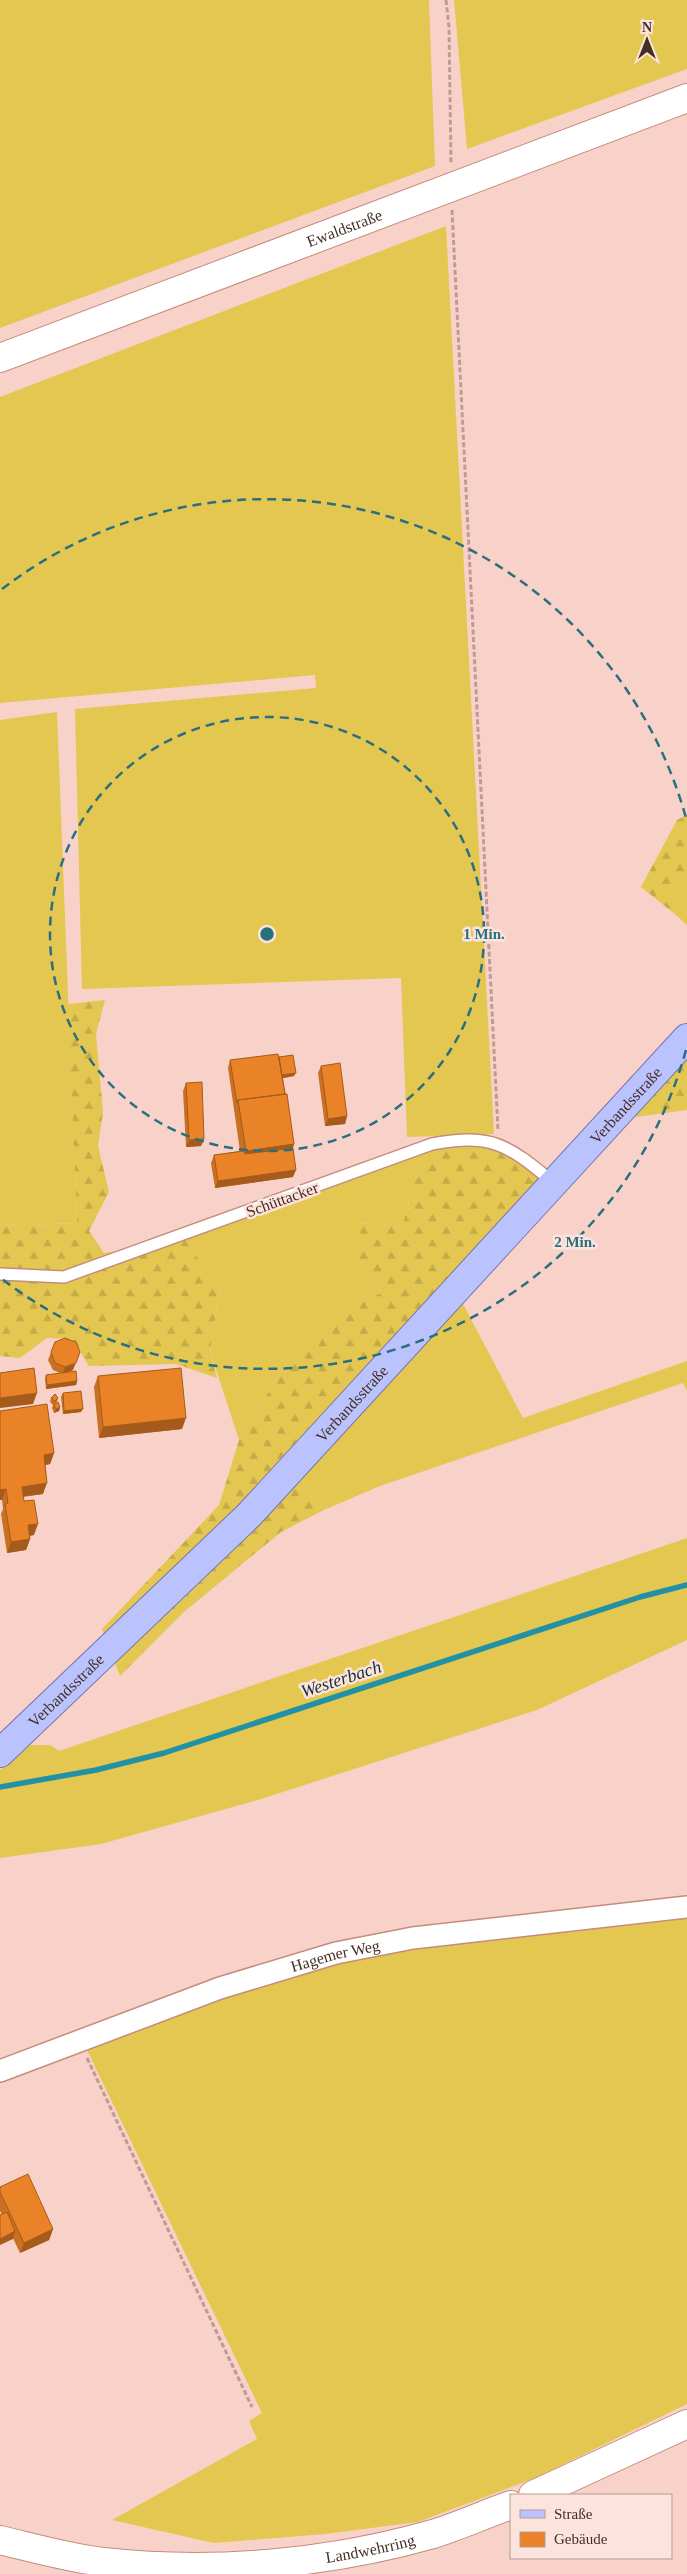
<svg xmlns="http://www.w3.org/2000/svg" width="687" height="2574" font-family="'Times New Roman',serif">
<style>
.grass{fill:#e3c751}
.forest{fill:url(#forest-firs)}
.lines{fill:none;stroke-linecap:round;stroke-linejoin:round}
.stream{stroke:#2291a5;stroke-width:5.5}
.lane-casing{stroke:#c58c7c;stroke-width:14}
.street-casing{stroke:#c58c7c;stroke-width:24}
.secondary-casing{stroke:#c58c7c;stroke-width:30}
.primary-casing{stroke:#7475b2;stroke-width:30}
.path{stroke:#bd9c93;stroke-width:3;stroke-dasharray:5 2.5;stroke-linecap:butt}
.lane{stroke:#fff;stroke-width:11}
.street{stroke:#fff;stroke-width:21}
.secondary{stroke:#fff;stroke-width:28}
.primary{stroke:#bac3fd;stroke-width:28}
.wall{fill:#c97022}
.shaded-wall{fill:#a45b1b}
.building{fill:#ea8227;stroke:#a45b1b}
.ring{fill:none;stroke:#2a6f7f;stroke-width:2.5;stroke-dasharray:9 6}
.labels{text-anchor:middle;stroke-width:5;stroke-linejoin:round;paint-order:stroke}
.street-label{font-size:16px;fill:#462e28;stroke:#fce3dc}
.water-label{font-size:18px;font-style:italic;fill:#123037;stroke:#fce3dc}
.centre{fill:#2a6f7f;stroke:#fce3dc;stroke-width:2.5}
.ring-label{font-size:15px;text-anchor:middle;font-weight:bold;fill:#2a6f7f;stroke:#fce3dc;stroke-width:5;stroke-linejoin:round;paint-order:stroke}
</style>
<defs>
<pattern id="forest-firs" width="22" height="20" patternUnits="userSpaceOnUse" patternTransform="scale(1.25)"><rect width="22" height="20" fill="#e3c751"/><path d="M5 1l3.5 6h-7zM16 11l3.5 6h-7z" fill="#c4ab47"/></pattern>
</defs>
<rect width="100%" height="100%" fill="#f8d2c8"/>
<path class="grass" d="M0 0H429L435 166 0 328Z
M454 0H687V69L467 149Z
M446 226 494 1134 407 1137 401 978 82 989 75 709 316 688 315 675 0 703V397Z
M57 712 77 1223 0 1226V720Z
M687 873V925L676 915V886Z
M432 1144 415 1180 402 1227 359 1223V1261L381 1293 334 1315 287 1362 239 1440 210 1351 220 1288 185 1240Z
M461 1300 523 1418 687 1361V1391L683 1383 380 1486 324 1510 292 1482Z
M687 1538V1640L537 1710 258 1800 101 1844 0 1858V1770L28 1745H50L59 1751Z
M687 1911V2404L535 2478 418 2522 325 2534 214 2543 112 2520 257 2439 249 2421 262 2413 86 2048 223 1992 338 1959Z"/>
<path class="forest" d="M687 815V873L676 886V915L641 887 677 820Z
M105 1000 96 1034 103 1112 98 1146 109 1192 89 1231 104 1253 185 1240 220 1288 210 1351 217 1378 176 1364 89 1366 72 1339 47 1338 20 1358 0 1356V1226L77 1223 68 1004Z
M687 1055V1110L628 1118Z
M432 1144 486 1147 509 1154 541 1178 274 1466 324 1510 281 1532 184 1612 120 1676 102 1629 219 1505 239 1440 287 1362 334 1315 381 1293 359 1261V1223L402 1227 415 1180Z"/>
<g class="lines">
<path class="stream" d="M0 1787 96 1770 164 1753 640 1597 687 1585"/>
<defs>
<path id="lane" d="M0 1274 64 1277 432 1144C493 1133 508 1145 554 1183"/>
<g id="street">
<path id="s1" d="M0 2071 220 1988 336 1953 413 1938 687 1907"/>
</g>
<g id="secondary">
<path id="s2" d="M0 358 687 98"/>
<path d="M533 2495 687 2424"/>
<path id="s3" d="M0 2540C34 2548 69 2558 103 2562 213 2574 327 2564 433 2534 459 2526 485 2514 511 2505"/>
</g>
<g id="primary">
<path id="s4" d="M0 1753 249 1515 687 1038"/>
</g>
</defs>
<use href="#lane" class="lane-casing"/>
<use href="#street" class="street-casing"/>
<use href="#secondary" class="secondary-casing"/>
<use href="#primary" class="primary-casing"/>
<path class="path" d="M446 0 449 27 451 164
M452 210 498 1130
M87 2058 252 2407"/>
<use href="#lane" class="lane"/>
<use href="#street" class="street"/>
<use href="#secondary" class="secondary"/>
<use href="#primary" class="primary"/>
</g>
<path class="wall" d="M279 1057 294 1076 283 1078 294 1144 293 1148V1177L215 1188 211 1163 214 1155 240 1151 228 1068 230 1060Z
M321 1066 347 1116 345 1124 325 1126 318 1073Z
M186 1083 204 1139 201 1146 186 1147 183 1091Z
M55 1342 73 1370 68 1372 77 1381 76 1385 46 1389 45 1379 46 1375 60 1373 53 1370 48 1360Z
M98 1376 182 1429 99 1438 94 1387Z
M63 1393 81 1412 63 1414 61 1397Z
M51 1398H58L57 1402 55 1404 60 1407 59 1411 54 1413 52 1408 53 1405 50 1402Z
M0 1411 54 1453 50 1464 45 1465 43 1494 23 1497 34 1535 30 1536V1539L26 1550 7 1553 1 1514 3 1509 2 1500Z
M0 2192 53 2229 49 2240 20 2253 0 2211Z"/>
<path class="shaded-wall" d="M296 1073 294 1076 278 1079 280 1075Z
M347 1116 345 1124 325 1126 328 1119Z
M204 1139 201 1146 186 1147 189 1140Z
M294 1144 290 1155 242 1162 246 1151Z
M296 1170 293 1177 215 1188 218 1181Z
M80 1352 73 1370 63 1374 65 1367Z
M77 1381 76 1385 46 1389 47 1385Z
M37 1393 33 1404 0 1408V1398Z
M60 1407 59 1411 54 1413 56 1409Z
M83 1409 81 1412 63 1414 64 1411Z
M186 1418 182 1429 99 1438 103 1427Z
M54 1453 50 1464 40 1466 44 1455Z
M47 1483 43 1494 18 1497 22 1487Z
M6 1489 2 1500H0V1490Z
M38 1524 34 1535 24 1536 28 1525Z
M30 1539 26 1550 7 1553 11 1542Z
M53 2229 49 2240 20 2253 24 2243Z
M15 2231 13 2239 0 2245V2239Z"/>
<path class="building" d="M278 1054 285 1094 238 1100 237 1103 230 1060Z
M293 1055 296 1073 282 1075 279 1057Z
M340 1063 347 1116 328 1119 321 1066Z
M202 1082 204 1139 189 1140 186 1083Z
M287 1094 294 1144 246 1151 238 1100Z
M293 1148 296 1170 218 1181 214 1155 244 1151 245 1154Z
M65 1338 76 1342 80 1352 76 1363 65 1367 55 1363 51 1352 55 1342Z
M34 1368 37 1393 0 1398V1373Z
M181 1368 186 1418 103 1427 98 1376Z
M76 1371 77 1381 47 1385 46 1375Z
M81 1391 83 1409 64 1411 63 1393Z
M55 1394 58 1398 55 1401 51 1398Z
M58 1402 60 1407 56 1409 54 1405Z
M47 1404 54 1453 44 1455 47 1483 22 1487 24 1501 34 1500 38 1524 28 1525 30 1539 11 1542 5 1504 8 1503 6 1489 0 1490V1411Z
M28 2174 53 2229 24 2243 0 2192V2187Z
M7 2212 15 2231 0 2239V2215Z"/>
<g class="ring">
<circle cx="267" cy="934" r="217"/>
<path d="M686 1050A435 435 0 0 1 2 1279M2 589A435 435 0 0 1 686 818"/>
</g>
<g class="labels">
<g class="street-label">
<text dy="6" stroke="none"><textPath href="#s2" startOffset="368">Ewaldstraße</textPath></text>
<text dy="6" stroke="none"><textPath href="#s4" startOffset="901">Verbandsstraße</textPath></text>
<text transform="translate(282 1199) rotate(-20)" y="6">Schüttacker</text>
<text dy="6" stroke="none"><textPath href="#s4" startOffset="496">Verbandsstraße</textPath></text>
<text dy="6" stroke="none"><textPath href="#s4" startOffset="91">Verbandsstraße</textPath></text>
<text dy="6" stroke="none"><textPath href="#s1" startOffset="355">Hagemer Weg</textPath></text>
<text dy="6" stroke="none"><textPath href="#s3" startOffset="374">Landwehrring</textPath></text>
</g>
<g class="water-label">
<text transform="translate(341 1679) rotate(-18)" y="6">Westerbach</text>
</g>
</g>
<circle cx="267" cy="934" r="8" class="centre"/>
<g class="ring-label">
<text x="484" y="939">1 Min.</text>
<text x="575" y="1247">2 Min.</text>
</g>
<rect x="510" y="2494" width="162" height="65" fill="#fce3dc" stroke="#b39b94"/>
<rect x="520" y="2510" width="25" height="8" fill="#bac3fd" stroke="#b39b94"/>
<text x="554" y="2519" font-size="15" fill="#462e28">Straße</text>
<rect x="520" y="2532" width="25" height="15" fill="#ea8227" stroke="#b39b94"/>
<text x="554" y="2544" font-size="15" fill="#462e28">Gebäude</text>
<g transform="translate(647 40)" stroke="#fce3dc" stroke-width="4" paint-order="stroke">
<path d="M0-4L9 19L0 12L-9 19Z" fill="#462e28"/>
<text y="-8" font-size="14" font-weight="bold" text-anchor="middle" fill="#462e28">N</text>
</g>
</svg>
